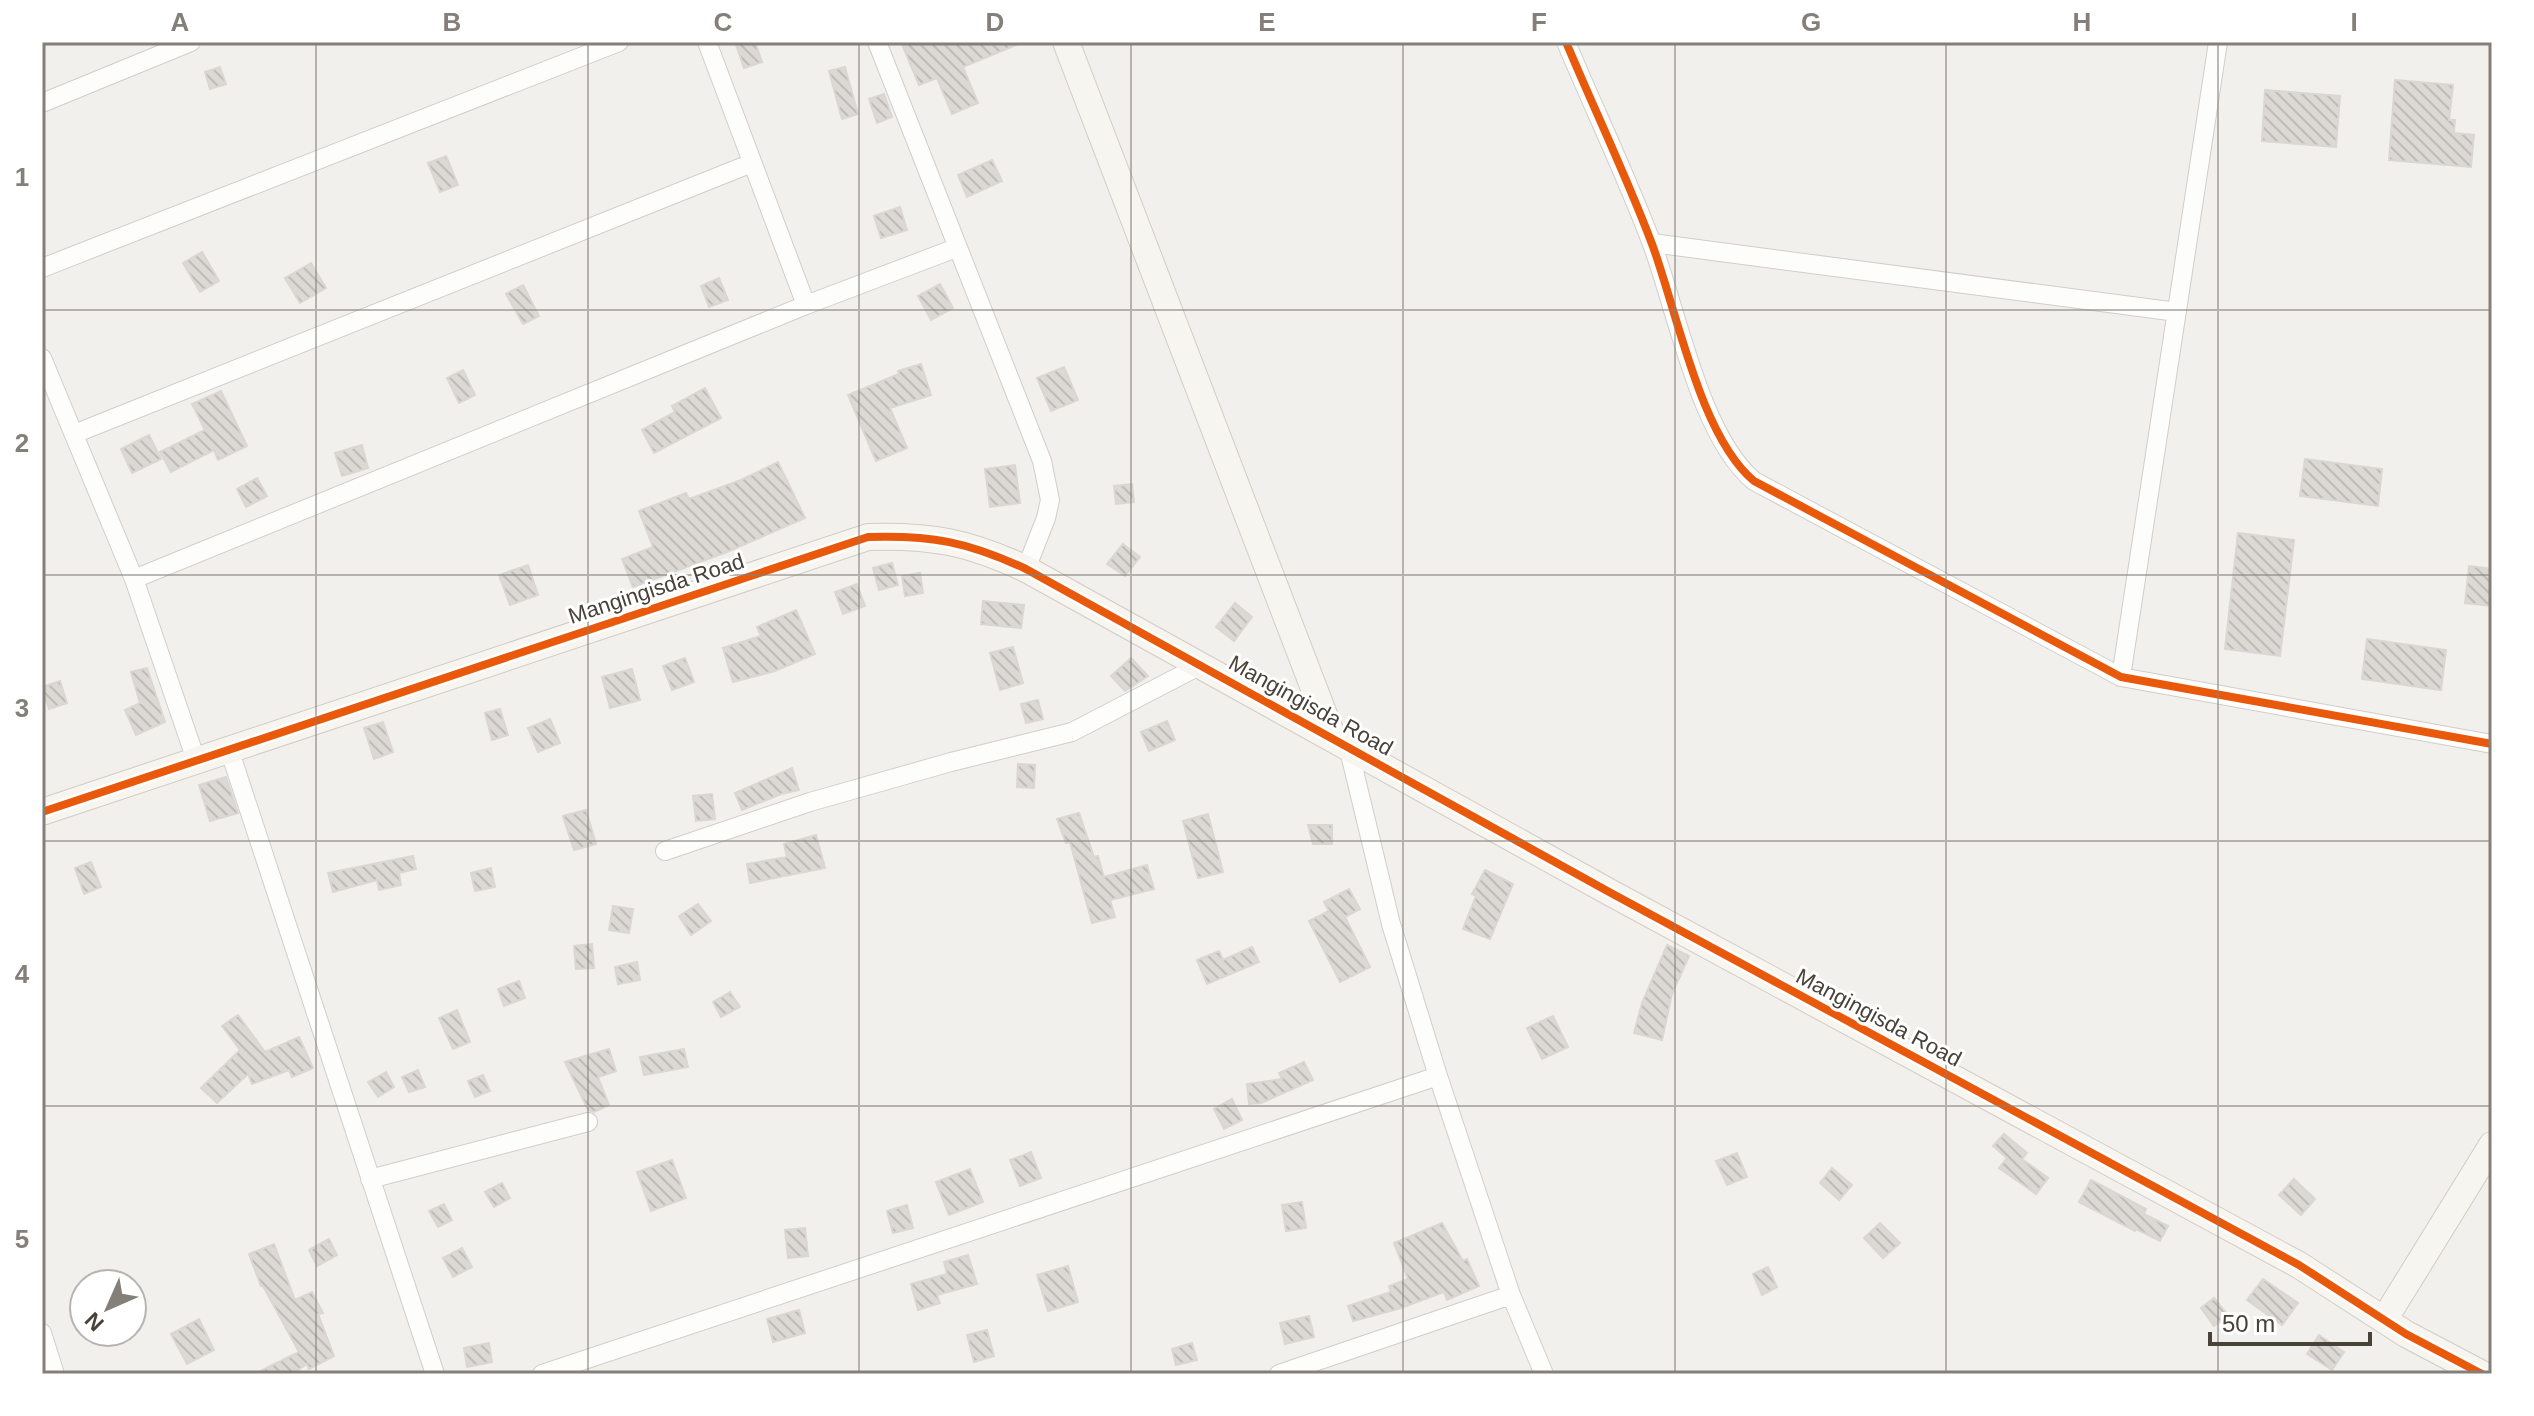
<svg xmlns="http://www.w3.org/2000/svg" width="2534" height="1416" font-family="Helvetica,sans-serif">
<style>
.building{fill:url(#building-back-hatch);stroke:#dad7d3;stroke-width:2}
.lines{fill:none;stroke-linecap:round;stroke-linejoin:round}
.street-casing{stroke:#d0ceca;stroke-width:20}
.secondary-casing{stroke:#d0cdc4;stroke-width:28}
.street{stroke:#fdfdfc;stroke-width:18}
.secondary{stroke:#f7f5f0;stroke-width:26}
.cycleway-casing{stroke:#fff;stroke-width:13}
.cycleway{stroke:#e8590c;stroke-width:8}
.grid{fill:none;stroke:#847f78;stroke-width:2;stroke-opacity:0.55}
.labels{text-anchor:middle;stroke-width:6;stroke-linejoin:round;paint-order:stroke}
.street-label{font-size:22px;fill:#484239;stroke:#fff}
.neatline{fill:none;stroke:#847f78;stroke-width:3}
.grid-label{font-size:26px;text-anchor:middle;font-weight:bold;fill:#847f78}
</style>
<defs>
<pattern id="building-back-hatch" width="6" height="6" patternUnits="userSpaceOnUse" patternTransform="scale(2)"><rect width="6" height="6" fill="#dcd9d5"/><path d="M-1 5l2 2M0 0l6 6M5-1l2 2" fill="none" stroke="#bebbb8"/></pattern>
</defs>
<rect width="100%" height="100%" fill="#f2f0ed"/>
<path class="building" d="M735 42H755L762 62 744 68Z
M901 42H1023L963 67 978 103 952 114 937 78 919 85Z
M220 67 226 84 210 89 205 72Z
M845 67 858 114 842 119 829 71Z
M2395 80 2453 85 2449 120H2455L2454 133 2474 135 2471 167 2389 160Z
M2265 90 2340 96 2336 147 2262 141Z
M884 94 892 117 877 123 869 99Z
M446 156 458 185 440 192 428 163Z
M992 160 1002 181 967 197 958 175Z
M900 207 907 230 881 238 874 216Z
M202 252 219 281 200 292 183 263Z
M311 263 326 288 300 303 285 278Z
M719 278 728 300 709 307 701 286Z
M940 284 953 308 931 320 918 296Z
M523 285 539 316 523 324 506 294Z
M921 364 931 395 890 408 907 448 876 461 848 395 899 374 898 371Z
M1064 367 1078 400 1051 411 1037 378Z
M463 370 475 395 459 403 447 378Z
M705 388 721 418 654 453 642 430 675 412 672 406Z
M221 391 247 446 218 460 214 450 171 472 160 452 205 430 192 404Z
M149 435 161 459 132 473 121 449Z
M362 445 368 468 342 476 335 453Z
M2305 459 2382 469 2378 506 2300 496Z
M778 462 805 518 727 552 633 587 622 559 653 547 639 511 686 493 689 499 741 480Z
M1015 465 1020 503 990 507 985 469Z
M257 478 267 496 246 507 237 489Z
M1132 484 1134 502 1116 504 1114 486Z
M2238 533 2294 540 2280 656 2225 649Z
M1123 544 1140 557 1125 576 1107 564Z
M892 563 898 585 879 590 873 568Z
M528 565 538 595 510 605 499 575Z
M2469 566 2492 569V606L2465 603Z
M920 573 923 593 905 596 902 576Z
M857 584 865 606 843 614 835 592Z
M983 601 1024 605 1021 628 981 624Z
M1235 603 1252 617 1234 641 1216 627Z
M796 610 815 654 775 671 733 682 723 648 761 636 757 627Z
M2367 639 2446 650 2441 690 2362 679Z
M1013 647 1023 683 1000 690 990 653Z
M685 658 694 682 672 690 663 666Z
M1131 658 1148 676 1125 691 1111 676Z
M147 668 165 722 136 735 125 710 140 703 131 672Z
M632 669 640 700 610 708 602 677Z
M60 681 67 703 49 709 42 687Z
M1038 700 1043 719 1026 723 1021 704Z
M500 709 508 735 492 740 485 713Z
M550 719 560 743 538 752 528 728Z
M1167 721 1175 740 1149 751 1141 732Z
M383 722 393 752 374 759 364 728Z
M1018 764 1035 765 1034 788 1017 787Z
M792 768 799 790 781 794 742 810 735 793Z
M226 777 238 813 210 821 199 785Z
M712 794 715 819 696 821 693 796Z
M586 810 596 844 574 850 563 816Z
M1079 813 1094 857 1098 856 1104 877 1147 865 1154 889 1110 900 1115 917 1092 923 1070 842 1066 843 1057 819Z
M1208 814 1223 872 1198 878 1183 821Z
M1308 825H1332V844H1313Z
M816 835 825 868 750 883 747 864 787 857 784 844Z
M413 856 416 869 399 873 401 885 379 890 377 880 333 892 328 873Z
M91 862 101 887 84 894 75 868Z
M491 868 495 887 475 891 471 873Z
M1485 870 1513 884 1490 939 1463 929 1476 896 1472 894Z
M1349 889 1360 909 1345 917 1370 967 1340 982 1309 921 1329 911 1324 902Z
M698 904 711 921 691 935 679 916Z
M613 906 633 909 629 933 609 930Z
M592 944 594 968 576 969 574 946Z
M1667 945 1689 956 1672 994 1662 1040 1634 1033 1642 1003Z
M1252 947 1259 962 1207 984 1197 960 1219 951 1223 960Z
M637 962 640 980 618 984 615 967Z
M519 981 525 998 504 1006 498 989Z
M730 992 740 1007 721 1017 713 1002Z
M457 1010 470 1042 453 1049 439 1018Z
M238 1015 265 1052 299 1037 313 1068 292 1077 289 1070 252 1084 248 1074 217 1103 201 1088 240 1050 222 1026Z
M1553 1016 1568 1047 1542 1059 1527 1028Z
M609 1049 616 1071 598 1077 609 1105 594 1112 588 1110 565 1062Z
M684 1049 688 1067 644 1075 640 1057Z
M1304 1062 1313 1080 1261 1103 1249 1104 1247 1084 1282 1079 1279 1073Z
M418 1070 425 1087 409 1092 402 1077Z
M386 1072 394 1087 378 1097 368 1082Z
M483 1075 490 1091 475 1097 468 1081Z
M1232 1099 1242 1120 1224 1129 1214 1109Z
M2004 1134 2027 1153 2022 1159 2048 1178 2036 1194 1999 1168 2007 1158 1993 1146Z
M1031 1152 1041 1178 1020 1186 1010 1160Z
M1737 1153 1747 1177 1727 1185 1716 1161Z
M672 1160 686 1198 651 1211 637 1172Z
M1832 1168 1852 1185 1839 1200 1820 1183Z
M970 1169 983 1202 949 1215 936 1182Z
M2294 1179 2315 1199 2301 1215 2279 1195Z
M2091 1180 2146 1209 2144 1214 2168 1226 2160 1241 2136 1229 2135 1231 2079 1202Z
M502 1183 510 1198 494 1207 485 1192Z
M1302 1202 1306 1228 1286 1231 1282 1205Z
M444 1204 452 1220 438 1227 429 1211Z
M907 1205 913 1228 893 1233 887 1211Z
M1442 1223 1463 1261 1467 1259 1479 1286 1447 1300 1444 1292 1398 1309 1353 1321 1348 1306 1391 1292 1389 1286 1408 1279 1394 1243Z
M1880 1223 1900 1243 1883 1258 1864 1238Z
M805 1228 808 1256 788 1258 785 1230Z
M329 1239 337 1255 317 1266 309 1250Z
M274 1244 295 1300 312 1292 323 1313 318 1314 334 1356 309 1369 307 1364 292 1374H254L299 1352 263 1286H261L249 1254Z
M462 1248 472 1267 453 1277 443 1258Z
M968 1255 977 1284 937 1295 940 1303 918 1310 911 1284 947 1274 944 1262Z
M1068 1266 1078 1302 1048 1311 1037 1275Z
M1768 1267 1777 1287 1762 1295 1753 1274Z
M2263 1279 2298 1303 2282 1325 2247 1300Z
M2214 1298 2228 1315 2214 1326 2201 1308Z
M799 1310 805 1333 773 1342 767 1319Z
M1309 1316 1314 1337 1285 1344 1280 1323Z
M199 1319 214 1350 187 1364 171 1334Z
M987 1330 994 1356 974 1362 967 1335Z
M2319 1335 2344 1352 2332 1370 2307 1354Z
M489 1343 492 1362 467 1367 464 1348Z
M1192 1343 1197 1360 1176 1365 1172 1349Z"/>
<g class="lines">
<defs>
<path id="street" d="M707 42 806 305
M877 42 1042 461 1050 500 1046 518 1026 569
M1566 42C1594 109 1626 175 1652 244 1677 311 1700 436 1754 481L2121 677 2492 744
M42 103 191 42
M1652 243 2177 312
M42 268 619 42
M42 358 134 579 196 760
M74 434 752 163
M134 579 806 305 956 248
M2121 677 2218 42
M1348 746 1391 924 1438 1076 1511 1295 1544 1374
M229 749 435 1374
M665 851 810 802 951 762 1072 732 1201 665
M370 1179 588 1122
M42 1333 55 1374
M542 1374 1438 1076
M1279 1374 1511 1295"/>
<path id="secondary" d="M1066 42 1333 738
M42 812 868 537C932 535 968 542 1026 569L1611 893 2299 1265 2406 1334 2482 1374
M2384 1320 2492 1145"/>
</defs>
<use href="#street" class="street-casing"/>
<use href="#secondary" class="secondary-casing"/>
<use href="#street" class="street"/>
<use href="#secondary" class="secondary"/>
<defs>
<path id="cycleway" d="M1566 42C1594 109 1626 175 1652 244 1677 311 1700 436 1754 481L2121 677 2492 744
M42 812 868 537C932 535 968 542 1026 569L1611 893 2299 1265 2406 1334 2482 1374"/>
</defs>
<use href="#cycleway" class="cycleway-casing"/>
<use href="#cycleway" class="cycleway"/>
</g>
<path class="grid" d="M316 42V1374M588 42V1374M859 42V1374M1131 42V1374M1403 42V1374M1675 42V1374M1946 42V1374M2218 42V1374M42 310H2492M42 575H2492M42 841H2492M42 1106H2492"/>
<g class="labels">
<g class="street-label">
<text transform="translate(656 588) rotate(-18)" y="8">Mangingisda Road</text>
<text transform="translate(1311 705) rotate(29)" y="8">Mangingisda Road</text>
<text transform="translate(1879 1017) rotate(28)" y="8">Mangingisda Road</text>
</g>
</g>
<rect width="2534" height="1416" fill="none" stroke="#ffffff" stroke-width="88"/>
<g transform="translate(108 1308) rotate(225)"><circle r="38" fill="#ffffff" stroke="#b6b3b0" stroke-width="2"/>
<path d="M0-6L14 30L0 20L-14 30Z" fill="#847f78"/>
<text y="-12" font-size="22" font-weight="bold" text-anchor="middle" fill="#484239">N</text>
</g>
<path d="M2210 1332v12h160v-12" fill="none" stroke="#484239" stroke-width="4"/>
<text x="2222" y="1332" font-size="24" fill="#484239" stroke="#ffffff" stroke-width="6" paint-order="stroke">50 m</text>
<rect x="44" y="44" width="2446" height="1328" class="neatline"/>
<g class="grid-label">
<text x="180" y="31">A</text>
<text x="452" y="31">B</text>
<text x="723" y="31">C</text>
<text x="995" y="31">D</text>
<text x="1267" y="31">E</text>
<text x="1539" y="31">F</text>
<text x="1811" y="31">G</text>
<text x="2082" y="31">H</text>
<text x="2354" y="31">I</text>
<text x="22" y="186">1</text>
<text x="22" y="452">2</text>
<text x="22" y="717">3</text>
<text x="22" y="983">4</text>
<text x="22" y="1248">5</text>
</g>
</svg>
